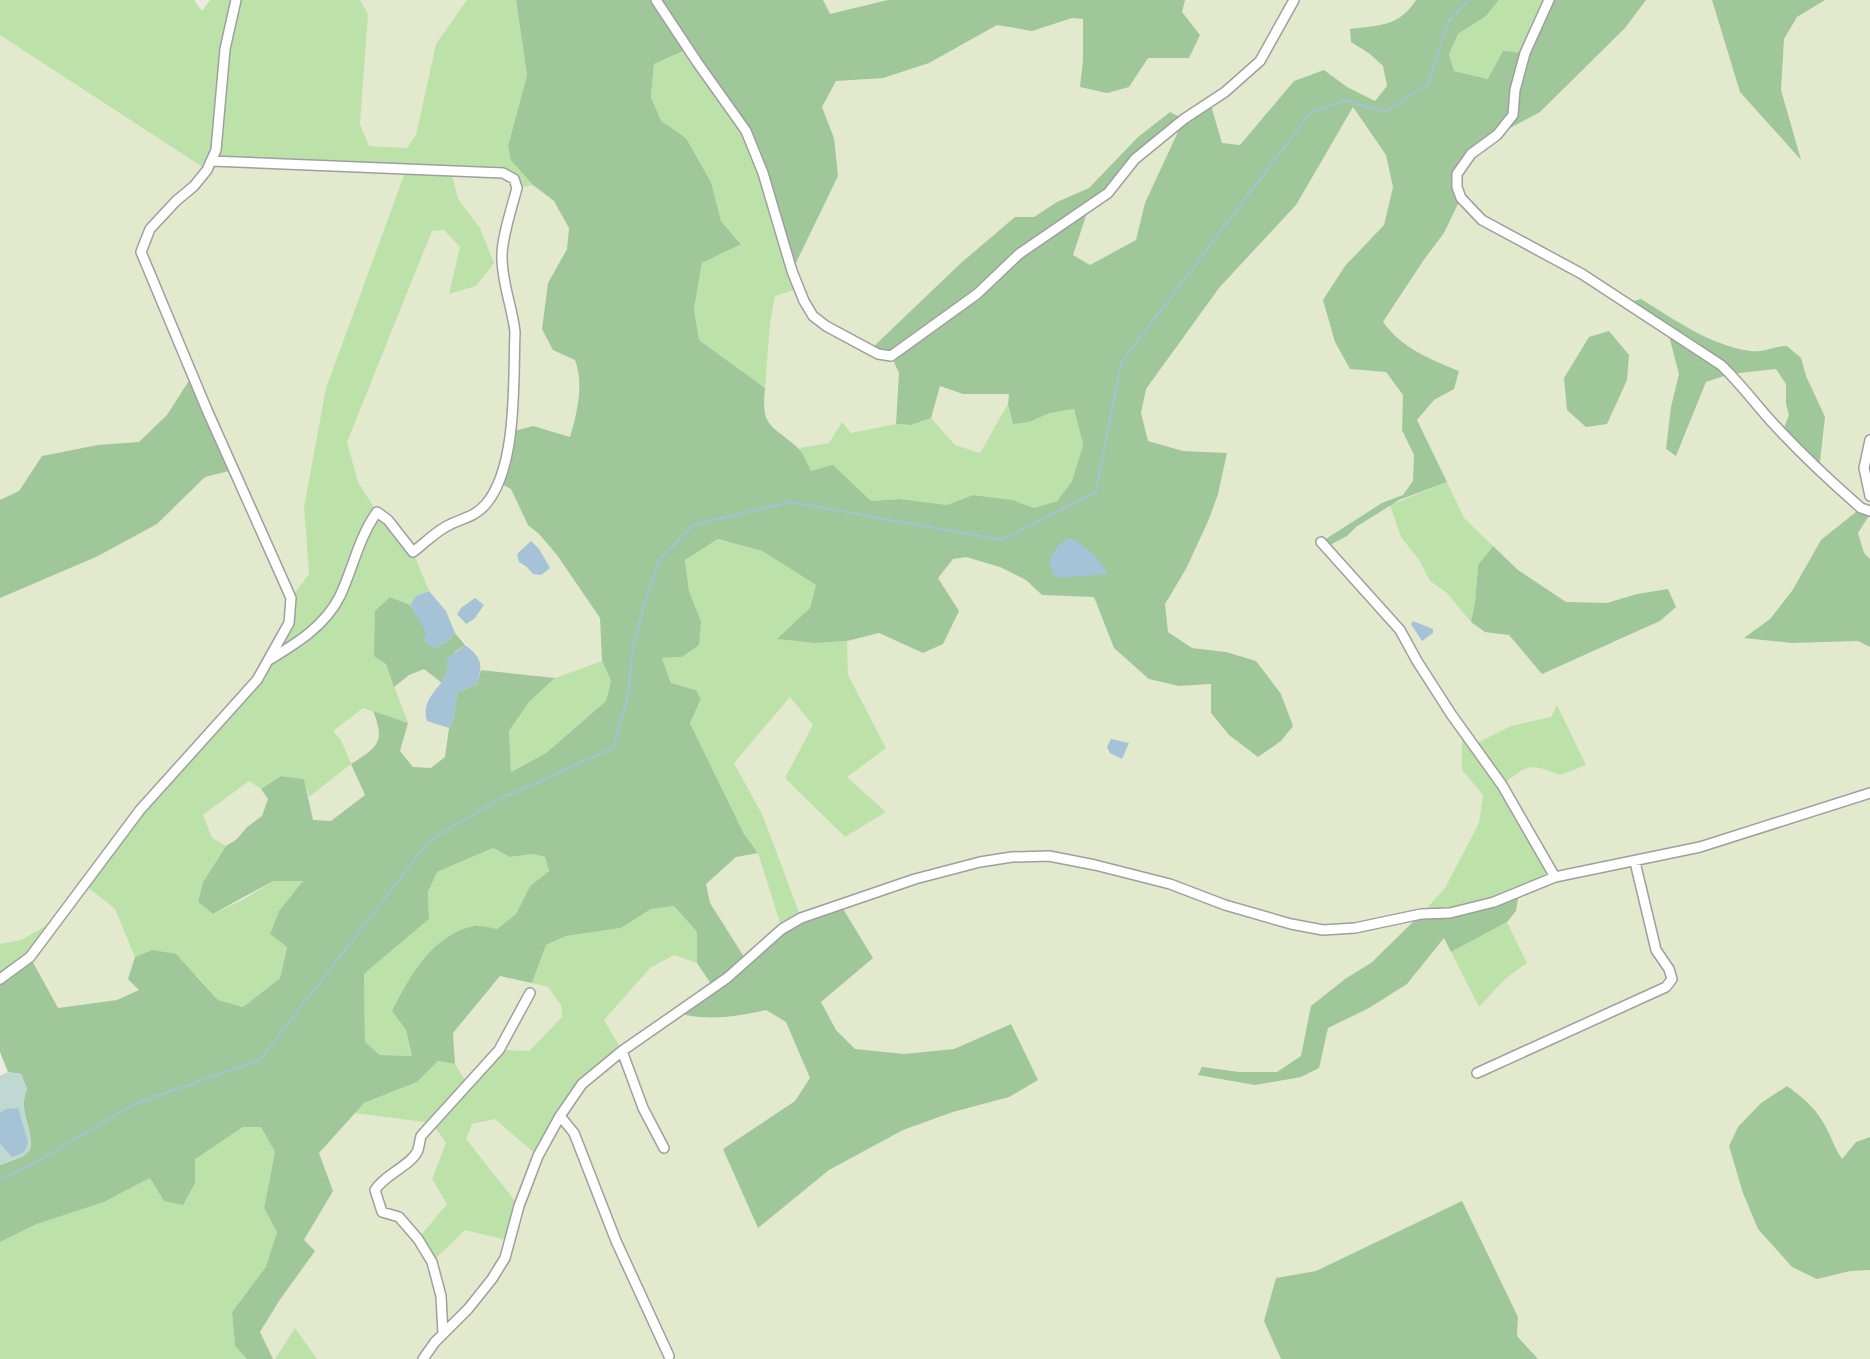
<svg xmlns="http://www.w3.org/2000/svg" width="1870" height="1359" font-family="Overpass,sans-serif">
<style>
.farmland{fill:#e2e9cd;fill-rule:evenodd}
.grass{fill:#bce2aa}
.forest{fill:#9fc799;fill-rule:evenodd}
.wetland{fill:#bfd8d1}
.water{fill:#a5c2d6}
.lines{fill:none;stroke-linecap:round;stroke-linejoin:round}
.stream{stroke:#a5c2d6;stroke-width:2}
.street-casing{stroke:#9f9f9f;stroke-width:12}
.street{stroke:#fff;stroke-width:9}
</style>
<rect width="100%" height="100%" fill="#eceae1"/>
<path class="farmland" d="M360 0H467L436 44 416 135 407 148 369 146 360 124 368 14Z
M823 0H1416L1409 12 1389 24 1350 29 1351 43 1370 54 1383 66 1387 86 1375 102 1347 87 1324 70 1294 81 1240 145 1222 143 1164 165 1145 203 1136 241 1089 265 1073 255 1089 206 1138 137 1089 188 1057 202 1034 217 891 356 899 373 896 424 851 433 829 443 799 448 770 426 763 406 770 324 775 296 792 271 834 138 822 107 836 81 830 14Z
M1646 0H1712L1740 92 1800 159 1781 90 1784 39 1797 17 1825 0H1870V511L1821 540 1792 591 1770 619 1745 638 1792 643 1858 641 1870 647V1359H1538L1517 1336 1518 1317 1462 1201 1316 1271 1276 1278 1264 1321 1281 1359H317L295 1329 275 1359H273L260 1332 279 1301 304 1241 333 1191 319 1153 354 1113 432 1123 446 1143 432 1179 447 1204 432 1262 465 1230 519 1206 466 1139 472 1124 495 1119 538 1155 604 1020 650 968 674 955 697 963 737 1017 766 1010 786 1022 810 1078 795 1100 723 1149 758 1227 829 1170 903 1130 953 1112 1011 1024 954 1049 904 1054 855 1049 836 1030 821 1002 873 958 801 918 763 816 734 763 790 697 813 725 785 779 886 812 847 777 886 747 848 675 847 641 879 633 923 653 959 611 938 578 952 559 966 557 1000 567 1026 580 1042 595 1094 597 1114 648 1179 686 1211 684 1226 652 1192 648 1168 632 1165 604 1186 569 1209 519 1218 494 1227 453 1183 451 1148 441 1141 413 1146 389 1219 288 1255 251 1345 122 1353 107 1386 155 1393 187 1384 225 1345 266 1386 372 1403 395 1402 430 1414 455 1413 481 1403 495 1382 503 1322 541 1347 536 1356 527 1390 505 1401 537 1419 560 1430 581 1447 593 1471 622 1485 632 1614 643 1660 621 1676 607 1637 594 1607 603 1566 602 1518 570 1464 518 1417 420 1434 400 1454 389 1459 371 1423 357 1392 335 1383 322 1400 298 1423 261 1445 233 1461 198 1457 174 1471 154 1497 135 1540 112 1625 28ZM1679 374H1730L1706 382 1684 440 1666 449 1671 407ZM1557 706 1560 775 1538 766 1525 767 1502 785 1516 911 1507 922 1527 963 1505 979 1479 1006 1444 938 1407 984 1369 1008 1318 1033 1311 1006 1345 979 1371 963 1445 888 1479 823 1483 795 1462 770 1473 745 1511 726 1551 717Z
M0 35 206 170 211 161 407 169 326 388 305 530 309 574 291 598 289 623 257 680 85 885 115 909 135 957 128 979 140 990 117 1000 57 1008 30 957 58 919 21 940 0 944V598L96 557 157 524 205 477 233 470 192 377 167 415 139 442 98 445 42 456 19 491 0 500Z
M451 171 503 173 517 188 533 185 554 201 569 228 567 248 548 283 542 329 553 350 575 360 579 369 577 415 570 437 533 426 511 489 528 524 539 534 557 555 600 618 602 661 555 678 481 670 477 654 455 633 446 611 429 591 413 552 377 512 358 482 347 442 432 231 444 230 460 247 450 294 480 228 458 199Z
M939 386 963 394 1009 393 1008 404 980 453 955 445 931 418Z
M1870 514V559L1864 553 1858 533Z
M424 669 442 683 429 698 428 721 449 728 445 757 431 768 413 767 400 751 408 723 394 687 409 675Z
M363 707 373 711 378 724 379 740 374 749 366 795 331 821 313 820 309 797 351 764 341 740 332 731Z
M249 781 261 789 268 799 262 816 247 827 237 839 226 846 212 838 203 815Z
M758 853 782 929 746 961 710 903 705 884 736 857Z
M500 976 548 987 561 1005 562 1017 528 1051 499 1050 468 1085 455 1064 453 1033Z"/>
<path class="grass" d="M0 0H194L202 11 210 0H360L368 14 360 124 369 146 407 148 416 135 436 44 467 0H516L527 75 508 146 512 160 533 185 517 188 514 179 451 171 458 199 480 228 494 263 476 286 449 294 460 247 444 230 432 231 347 442 358 482 377 512 413 552 429 591 416 596 410 605 390 597 386 664 408 723 363 708 333 731 341 740 351 764 309 797 304 779 281 776 261 789 249 781 203 815 212 838 226 846 203 882 198 902 213 914 244 899 273 881H304L279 911 270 934 287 946 280 978 243 1007 218 1000 197 976 152 950 135 957 115 909 85 885 140 810 257 680 289 623 291 598 309 574 304 507 326 388 406 170 211 161 207 170 0 35Z
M1499 0H1549L1525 53 1503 52 1489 79 1454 71 1449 54 1458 34 1486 16Z
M688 49 746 131 799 288 775 296 770 324 765 388 699 340 694 309 702 263 741 243 721 221 711 182 686 138 661 122 651 97 654 64Z
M1008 404 1013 424 1029 422 1050 413 1074 409 1083 445 1072 481 1057 501 1034 508 1013 500 973 495 947 505 900 499 871 501 833 466 811 471 799 448 829 443 842 422 851 433 896 424 911 425 931 418 955 445 980 453Z
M1447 482 1464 518 1493 546 1478 565 1475 603 1471 622 1447 593 1430 581 1419 560 1401 537 1390 505Z
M718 539 762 551 816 585 810 608 778 639 815 643 847 641 848 675 886 748 847 777 886 812 845 837 785 778 813 725 790 697 734 763 763 816 801 918 782 929 758 853 744 834 690 723 701 699 696 690 671 683 662 658 682 657 701 621 689 591 685 560Z
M602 661 611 681 606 701 546 753 511 772 509 731 529 702 555 678Z
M1557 705 1586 765 1560 775C1528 762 1528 765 1502 785L1555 877 1494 902 1421 914 1445 888 1479 823 1483 795 1462 770V729L1473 745 1511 726 1551 717Z
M493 848 510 857 533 854 545 857 549 871 530 886 516 914 497 929 475 926 392 1011 406 1030 412 1056 380 1055 365 1042 364 974 429 919 428 892 437 872Z
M674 906 697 932V963L674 955 650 968 604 1020 622 1051 582 1084 538 1156 495 1119 472 1124 466 1139 519 1206 510 1241 465 1230 432 1262 418 1239 447 1204 432 1179 446 1143 432 1123 354 1113 364 1103 417 1082 438 1061 455 1064 468 1085 499 1050 529 1051 562 1017 561 1005 548 987 532 983 546 945 566 936 621 928 651 909Z
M60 918 30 957 0 979V944L21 940Z
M1507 922 1527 963 1505 979 1479 1007 1451 952Z
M261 1126 275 1152 264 1208 277 1232 267 1267 232 1312 235 1346 247 1359H0V1242L37 1224 104 1202 150 1178 164 1201 195 1183 194 1159 243 1127Z
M295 1328 317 1359H275Z"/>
<path class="forest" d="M516 0H823L830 14 888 0H1185L1182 12 1200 35 1189 58H1148L1129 87 1107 93 1080 87 1083 61V19L1072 18 1032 31 997 25 929 63 883 78 836 81 822 107 834 138 838 176 792 271 746 131 688 49 654 64 651 97 661 121 686 138 711 182 721 221 741 244 702 263 694 309 699 340 765 388C761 428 771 424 797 447 803 452 807 463 811 471L833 465 871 501 900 499 947 505 973 495 1013 500 1034 508 1057 501 1072 481 1083 445 1074 409 1050 413 1029 422 1013 424 1008 404 1009 394H963L940 386 931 418 911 425 896 424 899 373 891 356 870 350 961 263 1015 217H1034L1057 202 1089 188 1138 137 1170 112 1184 119 1210 102 1222 143 1240 145 1294 81 1324 70 1347 87 1375 101 1387 86 1383 66 1370 54 1351 42 1350 29C1379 25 1399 27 1416 0H1499L1486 16 1458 34 1449 54 1454 71 1488 79 1503 51 1525 53 1549 0H1646L1625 28 1540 112 1497 135 1471 154 1457 174 1461 198 1444 233 1423 261 1383 322C1402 348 1429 359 1459 371L1454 389 1434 400 1417 420 1447 482 1399 500 1356 527 1347 536 1326 547 1321 542 1382 503 1403 495 1413 481 1414 455 1402 430 1403 395 1386 372 1350 369 1335 342 1323 300 1345 266 1384 225 1393 187 1386 155 1353 107 1296 205 1219 288 1146 389 1141 413 1148 441 1183 451 1227 453 1218 494 1209 519 1186 569 1165 604 1168 632 1192 648 1226 652 1256 661 1281 694 1293 726 1281 741 1258 757 1229 735 1211 713V684L1179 686 1149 679 1114 648 1094 597 1042 595 1026 580 1000 567 966 557 953 559 938 578 959 611 943 644 923 653 879 633 847 641 815 643 777 639 810 608 816 585 762 551 718 539 685 560 689 591 701 621 699 645 682 657 662 658 671 683 696 690 701 699 690 723 744 834 758 853 736 857 706 884 710 903 746 960 782 929 840 904 873 958 821 1002 836 1030 855 1049 904 1054 954 1049 1011 1024 1038 1080 1009 1097 953 1112 903 1130 829 1170 758 1228 723 1149 795 1101 810 1078 786 1022 766 1010C736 1017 707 1021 677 1013L713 987 697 963V932L674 906 651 909 621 928 566 936 546 945 532 983 500 976 453 1033 455 1064 438 1061 417 1082 364 1103 319 1153 333 1191 304 1240 315 1251 279 1301 260 1332 273 1359H247L235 1346 232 1312 266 1267 277 1232 264 1208 275 1152 261 1127H243L195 1159V1183L183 1205 164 1201 150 1178 104 1202 37 1224 0 1242V1165L22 1157 30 1150C34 1125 17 1114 27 1089L21 1074 8 1072 0 1052V979L30 957 58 1008 117 1000 139 990 128 979 135 957 152 950 176 954 218 1000 243 1007 280 978 287 947 270 934 279 911 303 881H273L213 914 198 902 203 882 226 846 237 839 247 827 262 816 268 799 261 789 281 776 304 779 313 820 331 821 365 795 351 764C377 747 386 743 373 711L408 723 400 751 413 767 431 768 445 757 449 728 453 721 457 693 477 684 481 670 555 678 529 702 509 731 511 772 546 753 606 701 611 681 602 661 600 618 557 555 539 534 528 525 511 489 498 482 511 432 533 426 570 437C577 414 584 383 575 360L553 350 542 329 548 283 567 249 569 228 554 201 533 185 511 160 508 146 527 75ZM1183 121 1145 203 1136 240 1090 265 1073 255 1089 207ZM493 848 510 857 533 854 545 857 549 871 530 886 516 914 497 929C490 928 481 925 474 926 432 935 410 976 392 1011L406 1030 412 1056 380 1055 365 1042 364 974 429 919 428 892 437 872Z
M1712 0H1825L1797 17 1784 39 1781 90 1801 160 1740 92Z
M1641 299C1675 320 1710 345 1750 351 1761 353 1775 346 1787 346L1801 358 1806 376 1825 417 1819 470 1782 433 1789 415 1786 404V384L1776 369 1730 374 1706 382 1676 456 1666 449 1671 407 1679 374 1668 332 1626 303Z
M1609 331 1629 355 1627 380 1607 424 1586 427 1567 410 1564 378 1589 337Z
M192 376 233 470 205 477 157 524 96 557 0 598V500L19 491 42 456 98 445 139 442 167 415Z
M1861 508 1870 514 1858 533 1864 553 1870 559V647L1858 641 1792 643 1744 638 1770 619 1792 591 1821 540Z
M1493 546 1518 570 1566 602 1607 603 1637 594 1668 589 1676 607 1660 621 1542 674 1509 635 1485 632 1471 622 1475 603 1478 565Z
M390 597 410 605 427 632 424 641 435 648 449 640 455 633 465 645 455 652 442 683 424 669 409 675 394 687 386 664 374 656 375 611Z
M1519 892 1516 911 1507 922 1451 952 1444 938 1407 984 1369 1008 1328 1028 1319 1068 1301 1077 1255 1085 1198 1075 1202 1067 1239 1072H1277L1301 1056 1311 1006 1345 979 1371 963 1421 914 1450 913Z
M1787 1086C1798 1094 1811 1104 1819 1116 1829 1129 1833 1146 1842 1159L1856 1142 1870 1137V1270L1850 1271 1817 1279 1792 1267 1758 1229 1743 1193 1729 1146 1738 1127 1761 1103Z
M1462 1201 1518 1317 1517 1336 1538 1359H1281L1264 1321 1276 1278 1316 1271Z"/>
<path class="wetland" d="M8 1072 21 1074 27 1089C17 1113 34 1126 30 1150L22 1157 0 1165V1076Z"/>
<path class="water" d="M1071 538C1086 546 1101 559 1107 574L1055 578 1049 563C1054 549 1057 543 1071 538Z
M531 541 539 549 550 568 541 575 533 574 527 567 519 562 517 554Z
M429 591 446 611 455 633 449 640 435 648 424 641 426 632 410 605 416 596Z
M475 598 484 605 474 619 466 624 457 614 461 608Z
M1413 621 1433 629V633L1422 641 1411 624Z
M465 645C482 657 483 665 477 684L457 693 453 721 449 728 427 721C419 692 451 688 447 659Z
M1111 739 1129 743 1122 759 1110 753 1107 747Z
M18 1108 28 1142 24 1152 12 1157 0 1143V1113L6 1109Z"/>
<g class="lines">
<path class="stream" d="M0 1179 32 1164 137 1103 260 1060 429 841 496 801 613 748 628 695 633 647 645 602 660 559 693 525 790 502 1002 540 1096 492 1121 363 1310 113 1344 100 1385 112 1428 84 1448 22 1469 0"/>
<defs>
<path id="street" d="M656 0 697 62 746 131 763 173 792 271 804 301 813 316 826 326 878 354 891 356 977 294 1019 254 1108 193 1135 159 1184 119 1225 92 1260 61 1294 0
M1549 0 1525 53 1515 90 1513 115 1497 135 1471 154 1457 174V187L1461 198 1482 220 1582 274 1721 365C1739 382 1754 402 1770 420 1799 452 1829 480 1861 508L1870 511
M211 161 503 173 514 179 517 188C512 207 501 240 502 258 502 283 512 306 515 332 513 379 518 466 486 504 476 516 464 518 451 524 437 530 425 543 413 552L388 520 377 512C359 537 353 568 340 596 325 626 297 643 269 660
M1870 440 1864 468 1870 496
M1321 542 1400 630 1417 661 1451 714 1502 785 1555 877
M0 979 30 957 140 810 257 680 289 623 291 598 207 410 141 252 150 229 176 201 194 186 207 170 216 150 225 49 236 0
M622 1051 643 1108 664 1148
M1477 1073 1666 987 1672 979 1669 969 1656 950 1635 862
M560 1116 574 1133 616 1241 669 1356
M443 1334 441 1296 432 1262 418 1239 399 1217 382 1212 375 1190C385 1174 412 1165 418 1150 419 1146 420 1140 421 1136L499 1050 530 993
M423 1359 435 1342 468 1309 492 1279 505 1258 519 1206 538 1156 560 1116 582 1084 622 1051 727 978 782 929 801 918 915 879 980 862 1012 857 1049 856 1095 865 1170 884 1225 905 1291 924 1323 930 1355 928 1421 914 1450 913 1494 902 1555 877 1700 847 1870 793"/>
</defs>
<use href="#street" class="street-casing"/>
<use href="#street" class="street"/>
</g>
</svg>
